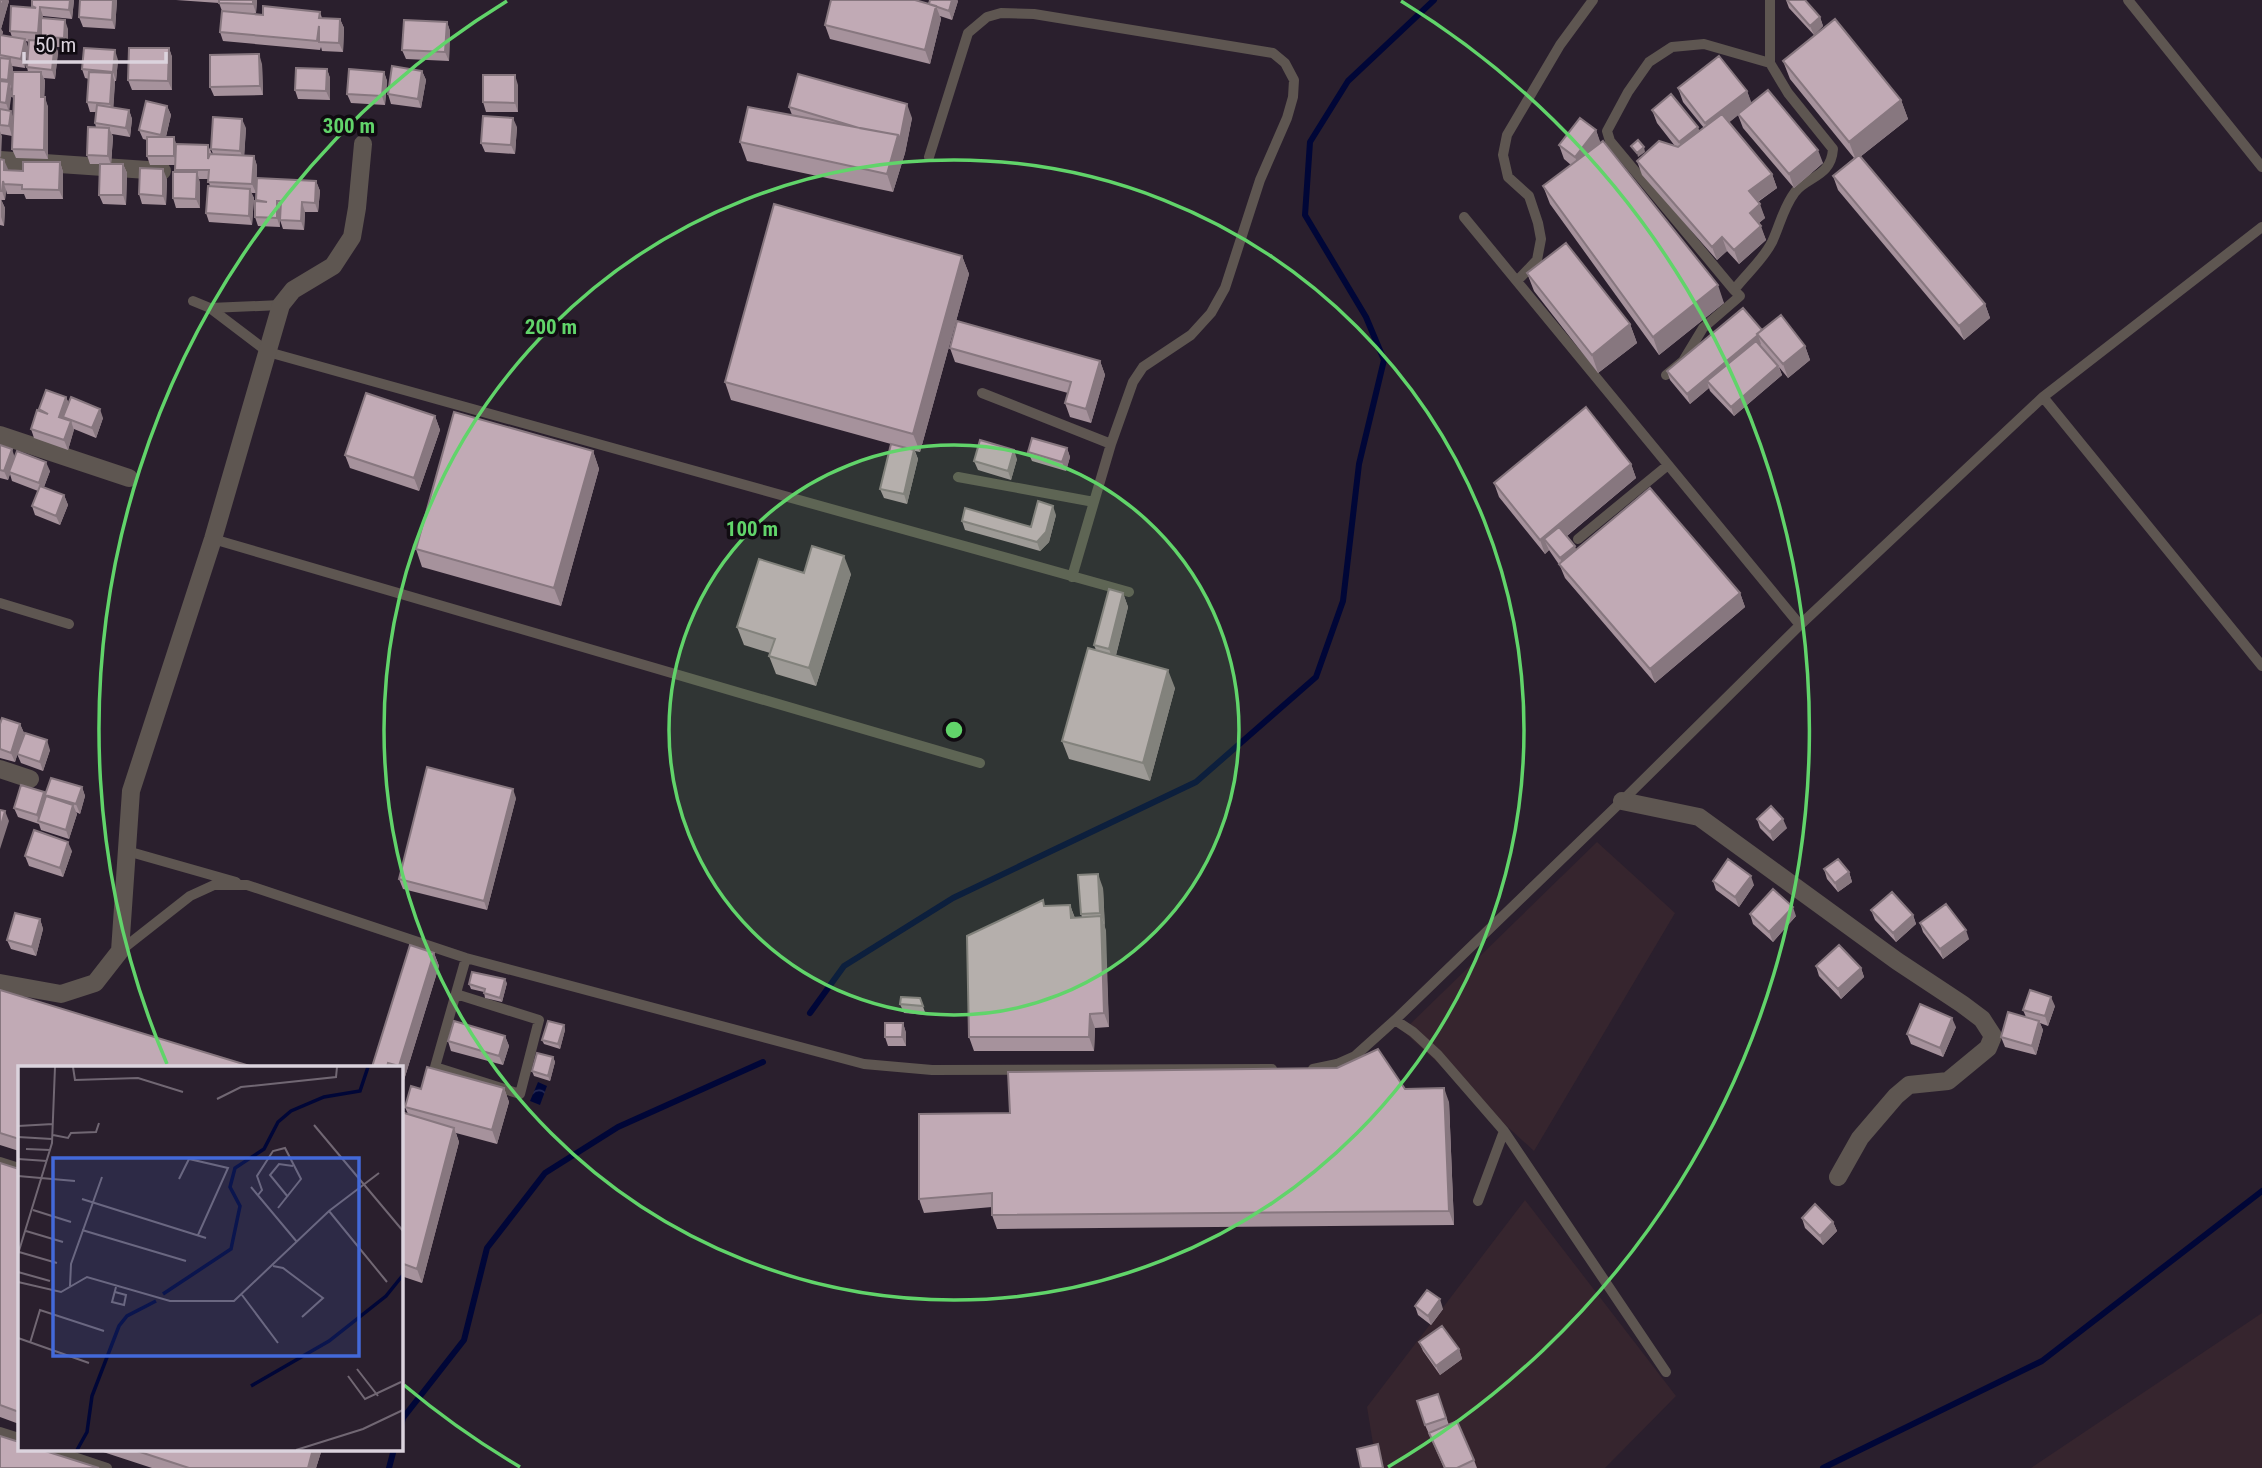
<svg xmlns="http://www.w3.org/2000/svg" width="2262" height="1468" font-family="'Roboto Condensed',sans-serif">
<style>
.industrial{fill:#36252e}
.water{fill:url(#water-waves)}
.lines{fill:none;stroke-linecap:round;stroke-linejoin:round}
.stream{stroke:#000637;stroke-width:6}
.service{stroke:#5e5651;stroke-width:10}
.minor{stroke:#5e5651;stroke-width:18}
.wall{fill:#a6929c;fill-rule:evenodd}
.shaded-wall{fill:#87777f}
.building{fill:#c1aab5;stroke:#87777f;stroke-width:2}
.ring{fill:none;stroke:#61d46a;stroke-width:3.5}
.inset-river{fill:none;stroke:#000637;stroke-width:3.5}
.inset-road{fill:none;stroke:#716773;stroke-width:2}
.view{fill:#4369d9;fill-opacity:0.15;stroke:#4369d9;stroke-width:3.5}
.inset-edge{fill:none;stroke:#dbd3dd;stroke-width:3.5}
.centre{fill:#61d46a;stroke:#100b11;stroke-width:3.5}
.ring-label{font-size:21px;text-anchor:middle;font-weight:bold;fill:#61d46a;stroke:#100b11;stroke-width:7;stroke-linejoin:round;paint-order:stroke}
</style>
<defs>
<pattern id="water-waves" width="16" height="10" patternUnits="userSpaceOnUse" patternTransform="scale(1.75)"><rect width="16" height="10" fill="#000637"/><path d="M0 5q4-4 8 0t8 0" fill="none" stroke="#252954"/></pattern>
</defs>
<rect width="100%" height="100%" fill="#2a1f2d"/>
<path class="industrial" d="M1597 842 1675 913 1534 1151 1403 1031Z
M1525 1200 1676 1396 1605 1468H1377L1367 1407Z
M2262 1313V1468H2031Z"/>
<path class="water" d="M538 1082 547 1086 540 1105 530 1101Z"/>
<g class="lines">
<path class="stream" d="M810 1013 844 966 953 898 1196 782 1316 677 1343 601 1359 464 1384 360 1366 317 1305 215 1310 142 1348 81 1434 0
M401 1426 403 1418 464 1340 487 1248 545 1173 618 1127 763 1062
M389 1468 394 1449
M1823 1468 2042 1361 2262 1191"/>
<path class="service" d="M2128 0 2262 167
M929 157 968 33 987 17 1001 13 1034 14 1273 53 1285 63 1294 80 1293 97 1287 118 1260 180 1225 288 1211 313 1191 335 1143 367 1133 382 1111 444 1072 577
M1464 217 1800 625
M1517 281 1537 260 1541 239 1538 223 1529 196 1508 177 1503 155 1507 135 1560 45 1593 0
M1734 290 1610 141 1607 131 1628 92 1649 62 1672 47 1704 44 1770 63
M193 301 210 308 281 305
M210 308 268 352 1129 592
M1666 375 1683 361 1703 328 1740 296 1734 290C1746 274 1763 260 1772 242 1780 225 1783 208 1795 192 1808 176 1831 177 1833 149L1788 93 1770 63V0
M982 393 1111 444
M2043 397 2262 666
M958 477 1094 502
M213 539 980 763
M1578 539 1668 465
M0 603 69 624
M127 851 236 882
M120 951 190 896 214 885H247L466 958 864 1064 932 1070 1272 1069
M456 994 539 1020 520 1094 435 1067 466 958
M1395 1020 1413 1032 1438 1055 1504 1131 1666 1372
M1313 1069 1337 1064 1355 1056 1395 1020 1622 801 1800 625 2043 397 2262 227
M0 1162 19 1168
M1478 1201 1504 1131
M0 1432 19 1438
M50 1449 107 1468"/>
<path class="minor" d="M0 160 162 171
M0 435 129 478
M0 769 30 779
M1622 801 1699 817 1897 961 1962 1004 1982 1019 1993 1036 1988 1048 1948 1081 1909 1085 1896 1096 1860 1138 1838 1177
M0 983 61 994 95 983 120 951 131 791 213 539 281 305 293 290 333 266 352 237 357 208 363 144"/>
</g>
<path class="wall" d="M0 0H8L9 1 1 29 3 32 2 35 12 37 10 31 32 7V0H74L72 19 43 16V18L68 29V47H56L58 52 55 79 44 78 45 81 44 97 48 107V159L16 158 12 149V136L1 134 0 158ZM26 41 29 42 27 67 28 72H13L12 66 25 68 28 48ZM13 73 12 96 14 101 13 117 9 110Z
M80 0H117L115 29 83 27 79 17Z
M176 0H257L256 13H241L263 15 320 12 322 18 340 19 344 28 343 52 322 51 321 47 320 50 223 41 220 32 222 11 219 3Z
M930 0H957L958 1 952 20 940 16 941 19 930 64 830 39 825 25 929 4Z
M1786 0 1820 17 1823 26 1814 35 1789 8Z
M447 22 450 31 449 61 406 59 402 50Z
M169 48 172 57V90H132L128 80Z
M118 60 116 81H115L113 108 129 110 132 119 130 137 112 134 113 137 111 164H123L127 173 126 205 103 204 99 195 100 164H90L87 155 96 127 95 123 96 112H90L87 102 89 79 85 78 82 69Z
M1783 61 1901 100 1908 119 1860 157 1985 304 1990 318 1964 340 1838 190 1833 176 1854 158 1790 79Z
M262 64 263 95 214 96 210 87Z
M327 69 330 78V100L298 99 295 90Z
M422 71 426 80 421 108 391 104 388 94Z
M384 72 387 81 385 105 351 103 347 94Z
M518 85V112H486L483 102Z
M1678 88 1747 91 1751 103 1823 163 1794 188 1743 128 1738 115 1729 122 1772 174 1777 188 1758 202 1765 218 1759 223 1766 240 1739 264 1727 251 1717 260 1642 175 1637 161 1675 146 1657 123 1652 110 1700 131 1704 128 1683 102Z
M167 106 171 115 166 137 176 144 208 145 212 154H213L211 149 246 128 244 156H254L257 166 256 193H251L254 198 252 225 209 222 206 213 210 186 208 179H199L200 208H176L173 198 176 172 175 165H150L147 156V140L143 139 139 130Z
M789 107 912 118 905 153 893 192 747 161 740 142 792 115Z
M517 127 515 154 485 152 481 143Z
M1596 130 1600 143 1724 303 1659 355 1550 204 1543 186 1571 165 1564 159 1559 145Z
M0 159 8 170 23 171 60 162 63 172V199H26L24 194H7L6 190 5 200H1L5 208 4 226 0 225Z
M167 179 166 205 142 204 139 194Z
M316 181 320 191 318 212H305L304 230 283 229 280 220V227L258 226 255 217 256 200Z
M962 256 969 274 920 452 915 451 918 459 907 504 884 498 880 489 891 444 731 400 725 382Z
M1527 273 1630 324 1637 343 1598 373 1534 291Z
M1762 330 1805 346 1810 360 1788 378 1779 367 1782 375 1734 416 1710 391 1709 388 1690 404 1670 380 1667 371Z
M950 348 1100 361 1105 375 1091 423 1070 417 1065 403 1068 393 955 362Z
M66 397 69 404 103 418 96 438 74 429 68 450 34 438 31 429 39 411V409Z
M435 416 440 430 419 491 350 468 345 455Z
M0 445 15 457 50 471 44 487 64 495 68 505 60 525 35 515 32 506 38 491 12 481 10 474 8 480 0 478Z
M1067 448 1070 457 1066 471 1032 461 1028 452Z
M593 451 599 469 561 606 422 567 416 549Z
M1017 459 1011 480 978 470 974 461Z
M1631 464 1636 478 1567 536 1576 550 1740 593 1745 607 1655 683 1565 578 1560 566 1549 550 1545 554 1499 497 1494 483Z
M1056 515 1049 542 1040 551 965 530 962 521 1031 527Z
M804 573 851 574 816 686 776 674 769 656 770 653 744 645 737 627Z
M1123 593 1128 607 1116 655 1175 688 1150 781 1069 759 1062 741 1096 650 1094 645Z
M0 724H20L24 733 15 762 0 758Z
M50 750 43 771 21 763 17 754Z
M82 787 85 796 80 814 76 812 77 814 69 839 41 830 39 824 18 817 14 808 45 797V795Z
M516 798 487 910 403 889 399 879Z
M1757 819 1787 828 1773 841 1760 828Z
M72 851 63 877 29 866 25 856Z
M1824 869 1849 872 1852 882 1838 892 1827 879Z
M1713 881 1754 885 1739 907 1716 890Z
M1103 888 1109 1027 1095 1028 1094 1051H974L969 1037 1045 906 1070 905 1075 918 1082 917 1081 914Z
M1871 910 1913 915 1916 924 1896 942 1875 920Z
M1750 914 1796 916 1773 942 1753 924Z
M40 919 43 929 36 956 11 949 7 940Z
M1920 923 1969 939 1943 959 1923 932Z
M434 953 439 966 404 1080 401 1079V1067H372Z
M1816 966 1861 968 1864 977 1841 999 1819 976Z
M507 983 502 1002 485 998 484 992 471 989 469 984Z
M0 990 19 1067V1151L0 1145Z
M920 998 926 1015 904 1013 900 1004Z
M2055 1006 2048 1026 2040 1023 2043 1030 2036 1055 2005 1047 2001 1037 2026 1017 2023 1010Z
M903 1023 906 1033V1046H888L885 1037Z
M564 1025 565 1030 560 1049 544 1044 542 1040Z
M1956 1027 1943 1057 1911 1044 1907 1034Z
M505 1036 509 1046 503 1065 451 1051 448 1041Z
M553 1057 555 1062 550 1081 534 1076 532 1071Z
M504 1088 509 1102 497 1144 456 1133 459 1142 422 1283 401 1276V1112L408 1114 405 1107 421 1089Z
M1405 1089 1449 1102 1454 1225 997 1229 992 1215V1207L924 1213 919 1199 1010 1113Z
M0 1163 19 1169V1424L0 1417Z
M1802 1218 1833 1222 1837 1231 1823 1245 1805 1228Z
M1415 1306 1443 1309 1431 1325 1418 1315Z
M1419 1342 1459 1349 1462 1359 1440 1375 1423 1351Z
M1438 1394 1449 1425 1474 1460 1477 1468H1444L1425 1425Z
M94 1449H322L316 1468H152Z"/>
<path class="shaded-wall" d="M3 0H8L9 1 1 29 3 32 0 41V11Z
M70 0H74L72 19 69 10Z
M113 0H117L115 29 112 20Z
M253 0H257L256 13 253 4Z
M952 0H957L958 1 952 20 949 11Z
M936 6 941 19 930 64 925 50Z
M40 7 43 16 42 37H41V42L38 33Z
M1820 17 1823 26 1814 35 1810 26Z
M340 19 344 28 343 52 339 43Z
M65 20 68 29V47L64 38Z
M447 22 450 31 449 61 445 52Z
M25 39 28 48 25 68 21 59Z
M55 42 58 52 55 79 52 70Z
M169 48 172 57V90L168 81Z
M115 50 118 60 116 81 113 72Z
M259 54 262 64 263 95 260 86Z
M10 59 13 68 12 89 8 80Z
M327 69 330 78V100L326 91Z
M422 71 426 80 421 108 418 99Z
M41 72 45 81 44 107 41 97Z
M384 72 387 81 385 105 382 96Z
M112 73 115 83 113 114 110 104Z
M515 75 518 85V112L515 103Z
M9 82 12 92 9 112 6 103Z
M1747 91 1752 104 1711 137 1705 123Z
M45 97 48 107V159L44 150Z
M1901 100 1908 119 1856 160 1849 142Z
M907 104 912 118 905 153 893 192 887 174Z
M167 106 171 115 164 144 161 135Z
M129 110 132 119 130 137 126 128Z
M11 111 14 120 12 136 9 126Z
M513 118 517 127 515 154 511 145Z
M242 119 246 128 244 160 240 151Z
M1698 127 1703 140 1684 156 1679 142Z
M109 128 113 137 111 165 108 156Z
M1596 130 1601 144 1580 171 1575 157Z
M0 131 2 136 1 158 0 156Z
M174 137 177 146V165L174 156Z
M1644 147 1645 152 1638 157 1637 153Z
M1818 150 1823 163 1794 188 1789 174Z
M254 156 257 166 256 193 252 184Z
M4 160 8 169 7 179 4 170Z
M60 162 63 172V199L59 190Z
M123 164 127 173 126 205 123 195Z
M163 169 167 179 166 205 163 196Z
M197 172 200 182V208L196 199Z
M1772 174 1777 188 1754 204 1749 191Z
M3 181 6 190 5 200 2 191Z
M316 181 320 191 318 212 315 203Z
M250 189 254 198 252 225 249 216Z
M1 199 5 208 4 226 1 217Z
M277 201 280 210V227L277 218Z
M302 202 305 212 304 230 301 221Z
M1760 204 1765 218 1755 226 1750 213Z
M1761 226 1766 240 1739 264 1734 250Z
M1722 237 1727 251 1717 260 1712 247Z
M962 256 969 274 920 452 913 434Z
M1718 285 1724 303 1659 355 1653 337Z
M1985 304 1990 318 1964 340 1959 326Z
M1630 324 1637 343 1598 373 1592 355Z
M1758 335 1761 344 1711 386 1707 381 1709 388 1690 404 1687 394Z
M1805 346 1810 360 1788 378 1783 364Z
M1100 361 1105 375 1091 423 1086 409Z
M1778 366 1782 375 1734 416 1731 407Z
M66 397 70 407 63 417 65 421 59 417Z
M100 409 103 418 96 438 92 428Z
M435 416 440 430 419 491 414 478Z
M71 421 74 430 68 450 64 440Z
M1067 448 1070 457 1066 471 1062 462Z
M12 449 15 458 8 480 4 471Z
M914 450 918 459 907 504 904 494Z
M1014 450 1017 459 1011 480 1008 471Z
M593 451 599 469 561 606 554 588Z
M46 462 50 471 42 492 39 483Z
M1631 464 1636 478 1552 548 1544 539 1549 550 1545 554 1540 540Z
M64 495 68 505 60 525 56 516Z
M1053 506 1056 515 1049 542 1040 551 1037 542Z
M1575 546 1580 560 1564 570 1560 558Z
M844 556 851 574 816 686 809 668Z
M1123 593 1128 607 1114 663 1109 649Z
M1740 593 1745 607 1655 683 1650 669Z
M1168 670 1175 688 1150 781 1143 763Z
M20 724 24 733 15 762 11 753Z
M47 740 50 750 43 771 40 762Z
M82 787 85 796 80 814 76 804Z
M513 789 516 798 487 910 484 901Z
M44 792 47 801 39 821 37 815Z
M73 805 77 814 69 839 66 830Z
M5 811 9 821 0 849V829Z
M1783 819 1787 828 1773 841 1770 832Z
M68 842 72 851 63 877 60 868Z
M1849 872 1852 882 1838 892 1835 883Z
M1098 874 1103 888 1105 926 1100 913Z
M1751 876 1754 885 1739 907 1735 897Z
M1070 905 1075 919 1071 918Z
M1793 907 1796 916 1773 942 1769 932Z
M1913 915 1916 924 1896 942 1893 933Z
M1101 916 1106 930 1109 1027 1104 1013Z
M40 919 43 929 36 956 32 947Z
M1966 930 1969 939 1943 959 1940 949Z
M434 953 439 966 404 1080 401 1067 399 1066Z
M1861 968 1864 977 1841 999 1838 989Z
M505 979 507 983 502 1002 500 998Z
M2051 997 2055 1006 2048 1026 2045 1016Z
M1090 1014 1095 1028 1094 1051 1089 1037Z
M1952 1018 1956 1027 1943 1057 1940 1048Z
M2039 1021 2043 1030 2036 1055 2032 1046Z
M903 1023 906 1033V1046L902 1037Z
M564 1025 565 1030 560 1049 558 1044Z
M505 1036 509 1046 503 1065 499 1056Z
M553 1057 555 1062 550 1081 548 1076Z
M504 1088 509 1102 497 1144 492 1130Z
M1444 1088 1449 1102 1454 1225 1449 1211Z
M454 1128 459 1142 422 1283 417 1269Z
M1833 1222 1837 1231 1823 1245 1820 1236Z
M1440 1299 1443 1309 1431 1325 1428 1316Z
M1459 1349 1462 1359 1440 1375 1436 1366Z
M313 1449H322L316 1468H308Z"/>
<path class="building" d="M0 0H3L0 11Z
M32 0H70L69 10 40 7 38 33 10 31 11 6 36 8 32 6Z
M80 0H113L112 20 79 17Z
M219 0H253V4L219 3Z
M831 0H915L936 6 925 50 825 25Z
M930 0H952L949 11 929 4Z
M1787 0H1805L1820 17 1810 26Z
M263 6 320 12 319 18 340 19 339 43 319 42V26L317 41 220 32 222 11 263 15Z
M41 18 65 20 64 38 41 37Z
M1835 19 1901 100 1849 142 1783 61Z
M404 20 447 22 445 52 402 50Z
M0 35 25 39 21 59 0 55Z
M29 40 55 42 52 70 27 67Z
M84 48 115 50 113 72 82 69Z
M129 48H169L168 81 128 80Z
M259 54 260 86 210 87V55Z
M1719 56 1747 91 1705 123 1678 88Z
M0 58 10 59 8 80 0 79Z
M392 66 422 71 418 99 388 94Z
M296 68 327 69 326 91 295 90Z
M349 69 384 72 382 96 347 94Z
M13 72H41V97H45L44 150 12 149 14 96H12Z
M89 72 112 73 110 104 87 102Z
M798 74 907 104 900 139 898 135 859 128 789 107Z
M483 75H515V103L483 102Z
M0 81 9 82 6 103 0 102Z
M1768 90 1818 150 1789 174 1738 114Z
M1671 94 1698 127 1679 142 1652 110Z
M146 101 167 106 161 135 139 130Z
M97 105 129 110 126 128 95 123Z
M748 107 898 135 887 174 740 142Z
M0 109 11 111 9 126 0 125Z
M1722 114 1772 174 1749 191 1760 204 1750 213 1761 226 1734 250 1722 237 1712 247 1637 161 1659 141 1678 147Z
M483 116 513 118 511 145 481 143Z
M213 117 242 119 240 151 211 149Z
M1580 118 1596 130 1575 157 1559 145Z
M88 127 109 128 108 156 87 155Z
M147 137H174V156H147Z
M1638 140 1644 147 1637 153 1631 146Z
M1603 141 1718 285 1653 337 1543 186Z
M176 144 208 145V159L210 154 254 156 252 184 208 182 209 170H175Z
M1859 155 1985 304 1959 326 1833 176Z
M0 159 4 160V170L23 171V162H60L59 190 22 189V185L4 184 3 181 2 191H0Z
M100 164H123V195H99Z
M140 168 163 169V196L139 194Z
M173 172H197L196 199 173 198Z
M257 178 316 181 315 203 302 202 301 221 280 220 281 201H277V218L255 217V201L267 202 256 200Z
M208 186 250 189 249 216 206 213Z
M774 204 962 256 913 434 725 382Z
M1566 243 1630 324 1592 355 1527 273Z
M1743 308 1762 330 1757 334 1758 335 1687 394 1667 371Z
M1781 315 1805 346 1783 364 1757 334Z
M957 321 1100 361 1086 409 1065 403 1071 382 950 348Z
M1756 341 1778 366 1731 407 1707 381Z
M46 390 66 397 59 417 71 421 64 440 31 429 37 410 48 414 39 409Z
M366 393 435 416 414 478 345 455Z
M71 397 100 409 92 428 63 417Z
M1586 407 1631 464 1540 540 1494 483Z
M454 412 593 451 554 588 416 549Z
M1032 438 1067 448 1062 462 1028 452Z
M980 440 1014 450 1008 471 974 461Z
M891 444 914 450 904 494 880 489Z
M0 445 12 449 4 471 0 470Z
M17 451 46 462 39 483 9 472Z
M40 486 64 495 56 516 32 506Z
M1650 488 1740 593 1650 669 1559 564Z
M1038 501 1053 506 1046 532 1037 542 962 521 965 508 1031 527Z
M1559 527 1575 546 1560 558 1544 539Z
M812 546 844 556 809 668 769 656 775 639 737 627 759 559 804 573Z
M1109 589 1123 593 1109 649 1094 645Z
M1088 648 1168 670 1143 763 1062 741Z
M2 718 20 724 11 753 0 749V724Z
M25 733 47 740 40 762 17 754Z
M427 767 513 789 484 901 399 879Z
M51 778 82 787 76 804 45 795Z
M21 785 44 792 37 815 14 808Z
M46 796 73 805 66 830 38 821Z
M1771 806 1783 819 1770 832 1757 819Z
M0 810 5 811 0 829Z
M34 830 68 842 60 868 25 856Z
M1728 859 1751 876 1735 897 1713 881Z
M1838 859 1849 872 1835 883 1824 869Z
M1098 874 1100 913 1081 914 1078 875Z
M1773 889 1793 907 1769 932 1750 914Z
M1892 892 1913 915 1893 933 1871 910Z
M1043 900 1044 906 1070 905 1071 918 1101 916 1104 1013 1090 1014 1089 1037H969L967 936Z
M1946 904 1966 930 1940 949 1920 923Z
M15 913 40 919 32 947 7 940Z
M410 945 434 953 399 1066 388 1063 387 1067H372Z
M1839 945 1861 968 1838 989 1816 966Z
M472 972 505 979 500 998 484 993 485 989 469 984Z
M0 990 253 1067H19V1139L0 1133Z
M2030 990 2051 997 2045 1016 2023 1010Z
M901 997 920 998 923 1006 900 1004Z
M1920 1004 1952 1018 1940 1048 1907 1034Z
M2008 1012 2039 1021 2032 1046 2001 1037Z
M454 1021 505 1036 499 1056 448 1041Z
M548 1021 564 1025 558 1044 542 1040Z
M885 1023H903L902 1037H885Z
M1378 1049 1405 1089 1444 1088 1449 1211 992 1215V1193L919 1199V1114L1010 1113 1008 1072 1337 1068Z
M537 1053 553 1057 548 1076 532 1071Z
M427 1067 504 1088 492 1130 405 1107 411 1086 421 1089Z
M401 1112 454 1128 417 1269 401 1263Z
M0 1163 19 1169V1412L0 1405Z
M1815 1204 1833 1222 1820 1236 1802 1218Z
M1427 1290 1440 1299 1428 1316 1415 1306Z
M1442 1326 1459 1349 1436 1366 1419 1342Z
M1438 1394 1446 1418 1425 1425 1417 1401Z
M1457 1421 1474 1460 1457 1468H1445L1429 1433Z
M0 1436 19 1442V1449H39L99 1468H0Z
M1378 1444 1383 1468H1361L1357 1449Z
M131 1449H313L308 1468H189Z"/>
<circle cx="954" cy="730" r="285" fill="#61d46a" fill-opacity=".12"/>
<g class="ring">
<circle cx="954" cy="730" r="285"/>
<circle cx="954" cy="730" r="570"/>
<path d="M520 1467A855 855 0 0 1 404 1385M167 1064A855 855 0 0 1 507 1M1401 1A855 855 0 0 1 1388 1467"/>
</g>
<g transform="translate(18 1066)">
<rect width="385" height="385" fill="#2a1f2d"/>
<path class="inset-river" d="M145 228 213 183 222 140 212 121 217 102 246 83 260 56 273 45 306 31 342 25 350 1M233 320 311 275 368 230 385 209M59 384 69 366 74 330 101 260 109 250 138 235"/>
<path class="inset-road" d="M55 1 57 14 120 12 165 26M199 33 223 21 318 11 319 1M296 59 385 165M0 60 35 58M35 69 50 72 53 67 78 66 81 57M0 71 34 73M8 83 32 84M0 93 29 95M0 110 57 115M161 113 171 93 210 102 180 169M233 121 279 176M240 129 244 124 239 110 255 85 267 82 283 113 260 142M270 131 252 109 261 98 275 100M64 133 188 172M15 144 53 156M311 145 369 216M64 164 168 195M8 165 45 176M1 186 39 197M0 188 34 77 37 1M255 200 265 202 305 232 284 251M0 206 32 215M0 216 43 226 69 211 152 235H216L311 145 361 107M52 220 53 198 84 111M97 226 108 229 106 239 94 236 98 221M224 229 260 277M0 272 71 297M12 277 22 244 86 265M339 303 360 330M330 310 347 333 383 316M278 384 345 363 385 344"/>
<path class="view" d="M35 92H341V290H35Z"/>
<rect width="385" height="385" class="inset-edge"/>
</g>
<circle cx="954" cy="730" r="10" class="centre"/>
<g class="ring-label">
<text x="349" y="133">300 m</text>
<text x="551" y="334">200 m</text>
<text x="752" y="536">100 m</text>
</g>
<path d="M24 52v10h142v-10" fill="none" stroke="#dbd3dd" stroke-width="3.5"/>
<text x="35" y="52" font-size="21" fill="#dbd3dd" stroke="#100b11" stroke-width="5" paint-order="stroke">50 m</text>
</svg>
